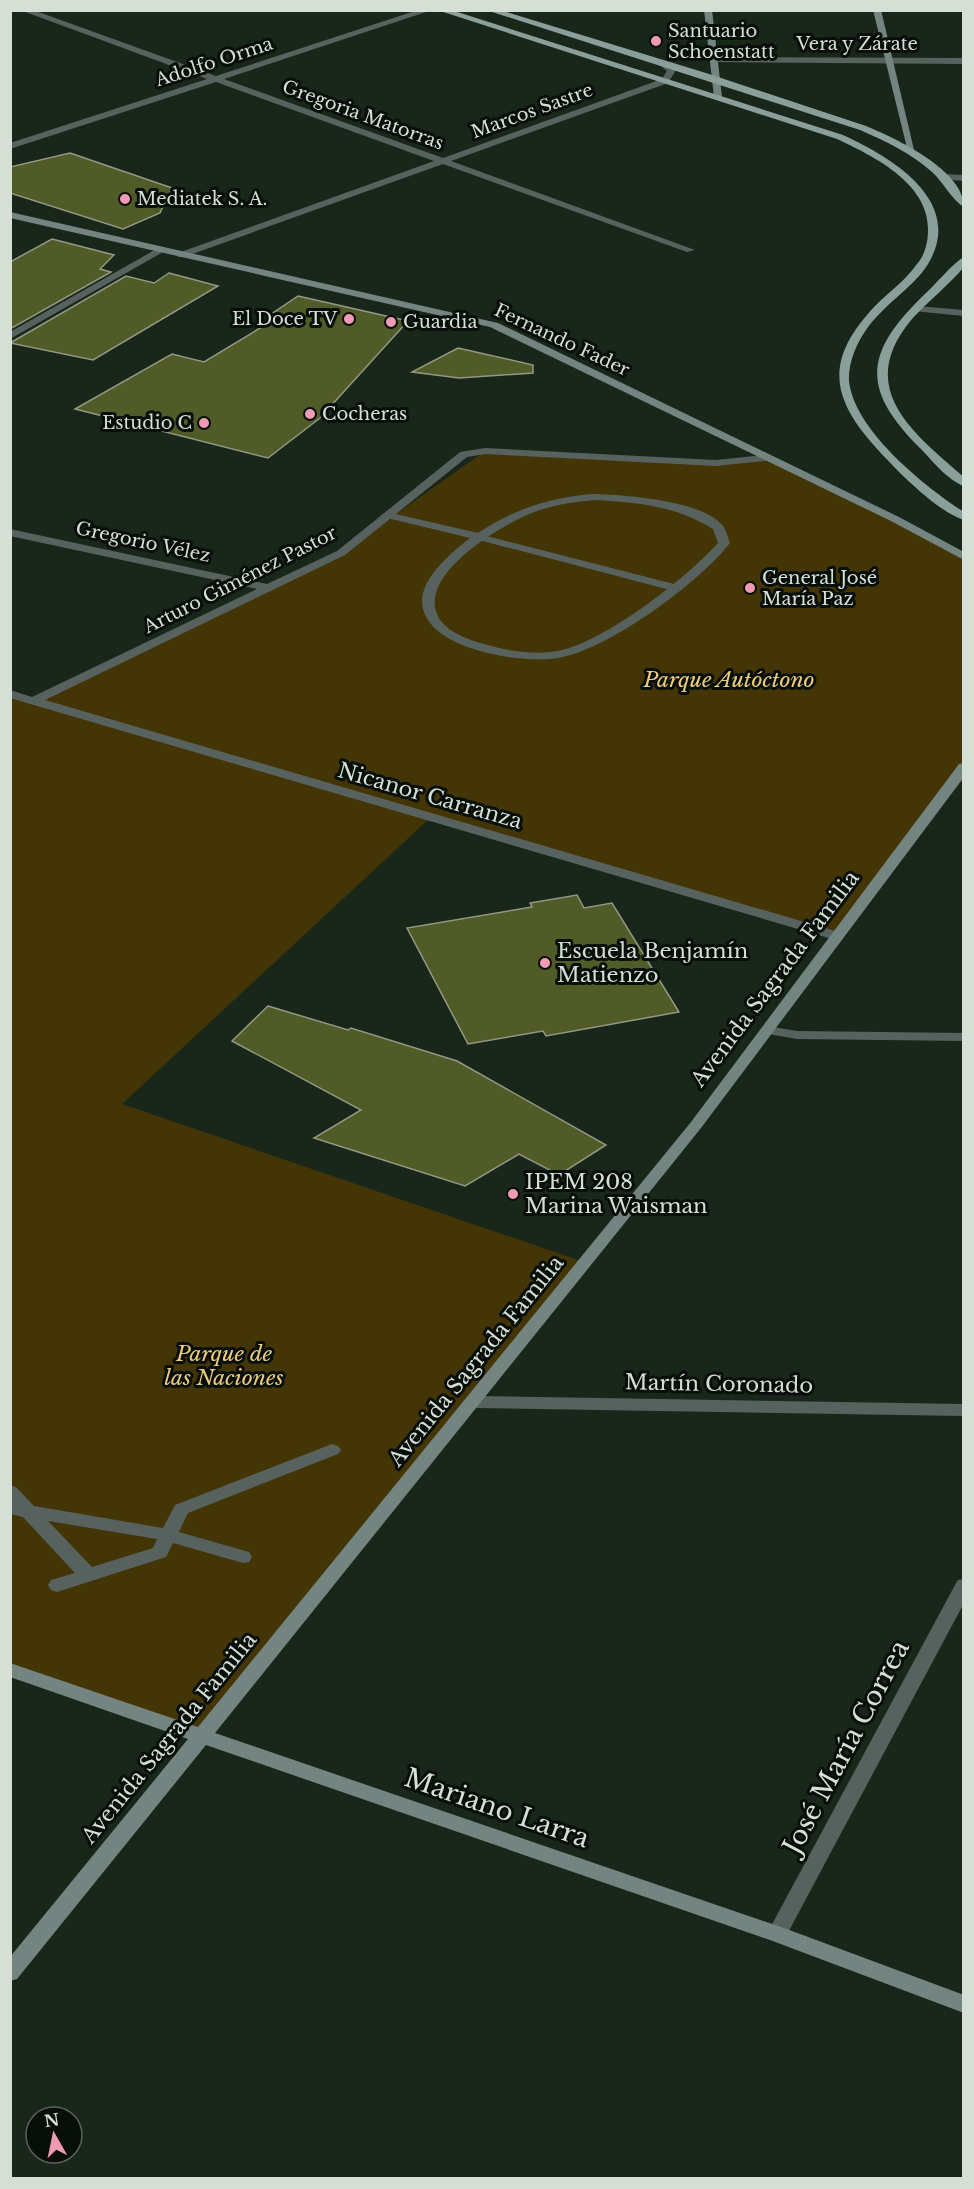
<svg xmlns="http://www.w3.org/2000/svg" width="974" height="2189" font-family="'Libre Baskerville',serif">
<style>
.green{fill:#443506}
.building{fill:#515b28;stroke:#939884;stroke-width:1.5}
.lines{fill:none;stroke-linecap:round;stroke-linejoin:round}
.lane{fill:#57615e;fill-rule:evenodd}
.street{fill:#57615e;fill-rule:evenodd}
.secondary{fill:#748480;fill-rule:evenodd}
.primary{fill:#8a9f9a;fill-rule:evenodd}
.poi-dot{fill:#f09ab4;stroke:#080e09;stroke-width:2}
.labels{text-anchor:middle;stroke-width:6;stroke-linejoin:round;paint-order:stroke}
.far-poi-label{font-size:18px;fill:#d6dfd6;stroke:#080e09;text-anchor:start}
.far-street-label{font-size:18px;fill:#d6dfd6;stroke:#080e09}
.park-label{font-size:21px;font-style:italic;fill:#eccd7d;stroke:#080e09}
.street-label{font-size:21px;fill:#d6dfd6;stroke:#080e09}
.poi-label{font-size:21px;fill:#d6dfd6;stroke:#080e09;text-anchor:start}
.near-street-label{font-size:26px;fill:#d6dfd6;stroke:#080e09}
</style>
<rect width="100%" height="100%" fill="#19271b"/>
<path class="green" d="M485 451 716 463 765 458 895 519 963 558V767L837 936 430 818 122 1104 587 1263 203 1734 11 1668V694L35 700 341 553Z"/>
<path class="building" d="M70 153 172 188 160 213 123 229 10 193V167Z
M52 239 114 255 100 269 111 272 10 329V262Z
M169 273 218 286 93 360 10 343 126 276 154 283Z
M298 296 408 321 320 418 268 458 75 409 172 354 204 362 275 319 267 317Z
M458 348 533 365V373L459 378 412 372Z
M577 895 584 908 612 903 679 1012 546 1036 543 1031 468 1044 407 928 532 907 530 903Z
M268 1006 348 1030 351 1028 457 1061 606 1145 559 1175 519 1154 465 1186 314 1138 361 1110 232 1041Z"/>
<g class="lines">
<path class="lane" d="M594 494C625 495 702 500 723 526 726 530 728 538 730 543 699 583 608 650 558 658 522 664 424 650 422 602 421 578 453 551 470 538L383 517 381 515 387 512 478 533C514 509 551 497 594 494ZM594 500C637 502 676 506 713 529L718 543C685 579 610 638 562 650 536 656 506 651 481 643 466 639 443 630 437 614 420 573 501 525 532 513 552 505 573 502 594 500Z"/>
<path class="street" d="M20 10H33L216 76 418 10H432L224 79 443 158 662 79 667 71 656 62 663 60 676 70 668 83 451 161 695 250 687 252 443 164 184 257H178V253L434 161 216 82 10 149V143L207 79Z
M715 57 964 58V64L712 62V58Z
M943 174 964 175V181L940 179V175Z
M160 247 165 250 163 252 10 339V332Z
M917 306 964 310V316L913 311V307Z
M485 448 716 460 765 455 770 458 765 461 716 466 485 454 467 457 345 555 45 700 842 933 844 936 842 939H832L10 698V690L32 697 257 589 10 536V529L267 584 337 551 460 452Z
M479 534 678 585 680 587 674 591 475 539V535Z
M767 1026 797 1031 964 1033V1041L797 1039 762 1033 760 1030Z
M474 1396 964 1404V1416L474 1408 468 1406 466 1402 468 1398Z
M332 1444 338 1446 341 1450 338 1454 188 1513 179 1532 249 1552 252 1557 249 1562 243 1563 173 1543 166 1557 57 1592 51 1590 48 1585 51 1580 75 1573 23 1517 10 1514V1485L16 1487 34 1506 163 1528 175 1505ZM48 1521 157 1539 153 1548 92 1567Z
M964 1579V1603L784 1940 777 1942 770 1940 767 1934 770 1928 955 1585 958 1580Z"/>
<path class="secondary" d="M704 10H712L722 97 718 100 714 97Z
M873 10H881L915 154 908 152Z
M10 212 498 323 899 517 964 552V560L891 521 490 327 10 218Z
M964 763V777L701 1128 215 1733 784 1928 964 1995V2013L770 1940 206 1745 17 1979 10 1981V1957L188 1739 10 1677V1663L198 1727 691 1122 959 764Z"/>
<path class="primary" d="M437 10H451L843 135C891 157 966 201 928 264 915 286 882 306 866 330 856 344 848 364 849 381 854 430 925 487 964 512V520C938 512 898 472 879 451 831 399 823 361 875 306 889 292 906 280 917 264 925 255 928 242 928 230 929 183 873 156 837 139Z
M486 10H500L706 73 866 126C895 138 964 170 964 207 952 200 943 182 932 172 911 153 885 141 860 130Z
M964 257V267C948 286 928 301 912 319 854 388 912 432 964 477V486C949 481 933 462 922 450 859 388 864 352 927 292 937 283 953 263 964 257Z"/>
</g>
<g class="poi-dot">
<circle cx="656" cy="41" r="6"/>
<circle cx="125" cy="199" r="6"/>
<circle cx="349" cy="319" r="6"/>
<circle cx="391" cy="322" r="6"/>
<circle cx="310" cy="414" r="6"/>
<circle cx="204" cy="423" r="6"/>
<circle cx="750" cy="588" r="6"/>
<circle cx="545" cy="963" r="6"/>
<circle cx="513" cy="1194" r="6"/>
</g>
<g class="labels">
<g class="far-poi-label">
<text x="668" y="37">Santuario<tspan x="668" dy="21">Schoenstatt</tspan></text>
<text x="137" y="205">Mediatek S. A.</text>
<text x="337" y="325" text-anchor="end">El Doce TV</text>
<text x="403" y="328">Guardia</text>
<text x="322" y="420">Cocheras</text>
<text x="192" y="429" text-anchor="end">Estudio C</text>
<text x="762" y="584">General José<tspan x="762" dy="21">María Paz</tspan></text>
</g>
<g class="far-street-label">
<text x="857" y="50">Vera y Zárate</text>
<text transform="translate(214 62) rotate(-18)" y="6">Adolfo Orma</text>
<text transform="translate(532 111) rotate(-20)" y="6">Marcos Sastre</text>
<text transform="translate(363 115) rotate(20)" y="6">Gregoria Matorras</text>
<text transform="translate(562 340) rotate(25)" y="6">Fernando Fader</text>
<text transform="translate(143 542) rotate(12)" y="6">Gregorio Vélez</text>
<text transform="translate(240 580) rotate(-27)" y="6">Arturo Giménez Pastor</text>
</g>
<g class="park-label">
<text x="729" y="687">Parque Autóctono</text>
<text x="224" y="1361">Parque de<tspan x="224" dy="24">las Naciones</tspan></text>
</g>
<g class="street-label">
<text transform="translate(430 796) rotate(16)" y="7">Nicanor Carranza</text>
<text transform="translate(775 979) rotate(-53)" y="7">Avenida Sagrada Familia</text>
<text transform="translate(476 1361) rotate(-51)" y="7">Avenida Sagrada Familia</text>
<text transform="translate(719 1384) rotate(1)" y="7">Martín Coronado</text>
<text transform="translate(169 1738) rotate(-51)" y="7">Avenida Sagrada Familia</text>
</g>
<g class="poi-label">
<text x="557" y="958">Escuela Benjamín<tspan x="557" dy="24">Matienzo</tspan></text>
<text x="525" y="1189">IPEM 208<tspan x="525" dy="24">Marina Waisman</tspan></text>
</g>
<g class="near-street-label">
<text transform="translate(846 1747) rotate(-62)" y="9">José María Correa</text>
<text transform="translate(497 1808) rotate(19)" y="9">Mariano Larra</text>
</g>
</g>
<rect width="974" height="2189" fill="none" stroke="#d6dfd6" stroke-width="24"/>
<g transform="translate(54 2135) rotate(351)"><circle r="28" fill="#080e09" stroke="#5a625b" stroke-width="1.5"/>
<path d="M0-4.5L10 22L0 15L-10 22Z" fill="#f09ab4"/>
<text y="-9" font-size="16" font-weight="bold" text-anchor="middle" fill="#d6dfd6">N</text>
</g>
</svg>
